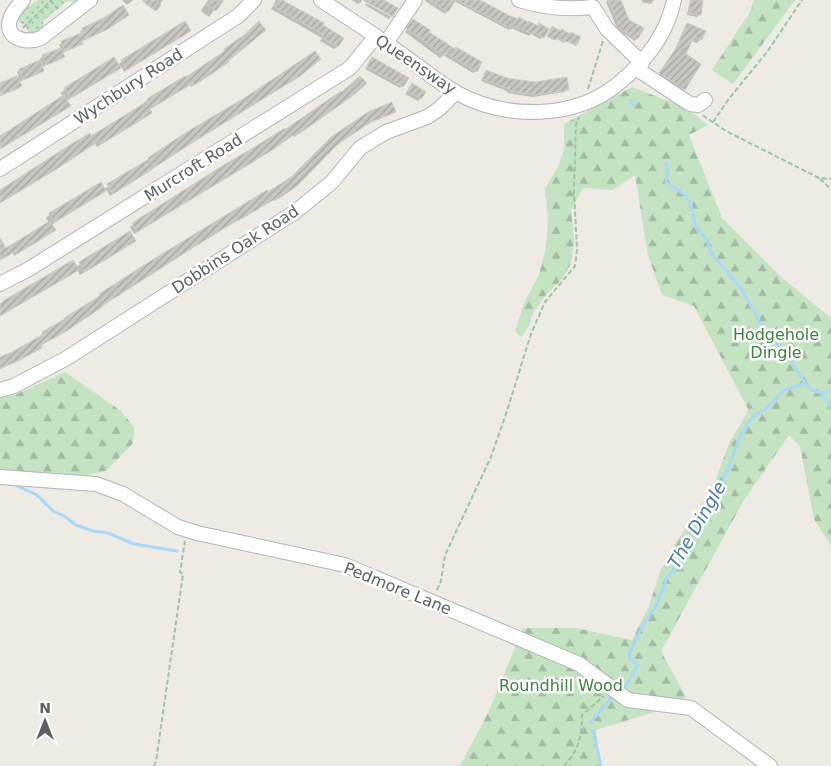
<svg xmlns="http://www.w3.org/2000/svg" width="831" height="766" font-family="'DejaVu Sans',sans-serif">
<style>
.grass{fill:url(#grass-dots)}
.forest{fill:url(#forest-firs)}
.shadow{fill:#0003}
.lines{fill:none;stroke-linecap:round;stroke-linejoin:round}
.stream{stroke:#a9d8f8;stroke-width:3}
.building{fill:url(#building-hatch);stroke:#d2cdc3}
.minor-casing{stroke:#b2b5b8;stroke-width:16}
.path{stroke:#9cc4a6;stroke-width:2;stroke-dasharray:5 2.5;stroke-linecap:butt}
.minor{stroke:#fff;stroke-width:14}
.labels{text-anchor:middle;stroke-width:5;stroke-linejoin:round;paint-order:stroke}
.street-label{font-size:16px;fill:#5c6064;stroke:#fff}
.park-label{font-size:16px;fill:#3c833d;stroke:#fff}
.water-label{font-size:18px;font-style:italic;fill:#4879a9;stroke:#fff}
</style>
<defs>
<pattern id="grass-dots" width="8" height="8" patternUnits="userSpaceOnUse" patternTransform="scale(1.25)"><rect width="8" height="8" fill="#c3e3c3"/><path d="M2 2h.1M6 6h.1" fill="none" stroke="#a2bba2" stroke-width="1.8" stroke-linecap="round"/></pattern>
<pattern id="forest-firs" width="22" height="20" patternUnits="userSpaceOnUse" patternTransform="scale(1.25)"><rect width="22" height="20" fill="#c3e3c3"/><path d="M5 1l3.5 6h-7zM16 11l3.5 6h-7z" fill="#a2bba2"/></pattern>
<pattern id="building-hatch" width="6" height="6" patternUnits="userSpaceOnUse" patternTransform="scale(1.25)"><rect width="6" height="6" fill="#c9c6c2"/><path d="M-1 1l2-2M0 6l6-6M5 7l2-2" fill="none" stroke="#a6a4a1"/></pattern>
</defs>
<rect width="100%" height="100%" fill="#edebe4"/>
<path class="grass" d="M38 0H84L79 2 67 1 43 21 45 31 29 37 26 26 13 18Z"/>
<path class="forest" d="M754 0H795L733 84 710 69 712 70 750 12Z
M632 87 686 108 708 125 689 135 722 218 780 276 831 318V546L814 519 800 446 789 435 744 500 661 651 686 697 651 713 596 730 600 766H460L488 713 523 628H576L632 640 649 606 660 572 674 545 712 490 729 443 746 415 748 409 694 306 662 295 648 255 635 175 613 190 583 188 571 210 574 240 571 264 562 279 545 296 533 313 530 324 521 337 515 331 525 301 539 275 546 247 548 220 545 188 558 167 564 149V124Z
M65 372 121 411 134 427 133 443 106 471 80 476 0 469V398L17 394Z"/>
<path class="shadow" d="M122 0H133L127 5Z
M147 0H163L155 11 144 3Z
M208 0H222L209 17 201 11Z
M277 0 342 39 337 47 334 49 320 41 322 38 271 9Z
M351 0H361L362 1 358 4Z
M426 0H443L447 11 445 14 425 1Z
M454 0H479L508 16 537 27 539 25 543 37 540 39 531 34 529 36 511 28 509 30 454 1Z
M608 0H620L637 38 635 41 616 29 617 28 606 2Z
M642 0H654L651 4 642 2Z
M690 0H702L700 14 697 17 687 15Z
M366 3 391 17 389 19 365 5Z
M125 17 104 31 81 42V43L79 46 62 53 63 57 60 60 41 67 43 71 40 73 19 82 20 86 18 89 0 96V84L19 76 17 72 20 70 41 61 40 59 43 56 61 49 59 45 62 42 81 34 80 32 83 29Z
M411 23 476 71 473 73 443 55 440 58 405 32Z
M688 24 701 39 697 43 691 41 685 55 700 64 680 93 657 78 674 52 684 28Z
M551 29 575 45 565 41 564 43 555 38 554 40 547 37Z
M187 33 124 72 121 66 115 72 66 101V109L0 149V137L63 98 61 93 65 89 118 65 122 61Z
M245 36 224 65 191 87 190 85 149 110 151 113 148 116 97 147 95 143 50 173 0 203V191L145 104 144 103 147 100 185 79Z
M370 61 402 86 400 88 365 69Z
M317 62 296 79 190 143 147 173 110 196 106 189 100 195 51 225 52 232 14 256 13 253 0 260V249L6 250 49 223 46 218 50 214 104 189 146 162 149 159Z
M486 72 507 80 568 89 565 92 533 97 507 93V91L481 81Z
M412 85 424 92 418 101 405 94Z
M395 112 392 114 367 124 334 147 292 189 275 201 274 199 238 221V220L196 246 101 306 61 334 40 346 38 350 14 363 0 369V358L41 337 40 336 43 333 62 323 100 295 268 194 292 178 332 138Z
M309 127 294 137 293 135 255 161 134 234 130 227 228 164 285 131Z
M129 232 134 240 130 245 80 275 77 270 4 313 0 317V305L76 267Z"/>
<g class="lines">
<path class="stream" d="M631 101 634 106
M666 163 668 173 666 182 684 194 691 204 695 225 707 241 712 254 740 287 769 337 783 349 805 383 812 390 821 393 831 391
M821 393 831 407
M15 485 37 495 53 511 64 516 76 525 93 531 108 533 134 544 177 551
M625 687 638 665 630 659 629 654 643 625 656 606 667 578 683 555 724 479 739 439 747 424 756 414 766 409 783 391 805 383
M591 722 614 694
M593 730 601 766"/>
</g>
<path class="building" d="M142 0H155L161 5 156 11Z
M209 0H224L216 11 206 5Z
M276 0H282L324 23 323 25 344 38 338 47 322 38 324 35 273 6Z
M363 0H384L398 8 393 17Z
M429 0H456L448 12Z
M457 0H480L508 15 518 19 519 17 528 22 529 21 538 26 539 23 549 29 544 38 534 32 533 34 514 26 512 29Z
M608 0H621L629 20 644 28 638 39 617 27 619 24Z
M691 0H703L701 15 689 13Z
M123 5 129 15 108 29 82 41 83 44 65 51 61 41 84 32 82 28 102 19Z
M413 19 430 30 429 32 455 49 456 47 482 62 477 72 446 53 444 56 406 28Z
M185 21 191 31 127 70 121 60Z
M259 21 266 30 228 61 229 62 195 85 193 83 150 109 152 113 101 144 99 141 55 170 0 203V190L68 146 90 133 91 136 148 101 147 99 185 76 186 77 225 51 224 49 244 35Z
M687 23 706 31 702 40 694 37 686 54 701 64 685 90 659 73 677 47Z
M552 26 561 31 562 29 570 34 571 32 581 37 576 46 567 41 566 42 557 38 556 40 547 36Z
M61 48 65 57 46 65 42 55Z
M315 51 321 59 300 76 195 141 113 194 107 184 149 159 148 158 185 133 246 97Z
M114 57 121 68 71 98 64 88Z
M372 57 409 78 403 87 367 66Z
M40 60 44 71 23 80 19 69Z
M486 70 507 78 535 82 567 77 569 90 536 95 508 91 509 89 482 79Z
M17 76 22 86 0 95V83Z
M360 76 367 83 355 94 313 124 297 135 296 133 274 149 137 232 132 223 227 163 253 148 285 128 286 129 341 91 342 92Z
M412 83 426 92 421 99 407 91Z
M64 95 71 106 0 149V136Z
M392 102 396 112 371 122 338 144 297 186 278 199 277 198 241 219V218L200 243 102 306V307L65 332 41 345 42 348 18 361 0 368V357L12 352 44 334 42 332 65 319 64 318 100 296 99 294 157 257 267 190 268 192 291 177 331 137 368 112Z
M101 182 106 191 54 222 49 213Z
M50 221 56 230 17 254 16 251 0 260V238L6 248Z
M130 231 136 241 85 272 79 262Z
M73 260 79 270 0 316V304L3 301Z"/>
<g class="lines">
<defs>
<path id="minor" d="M23 0C19 5 13 11 11 17 2 37 25 45 41 38L90 0
M321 0C343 15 366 29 387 44 410 59 432 78 455 92 505 120 575 120 619 83 646 61 667 35 674 0
M519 0C544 8 567 10 593 7L607 29 642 63
M386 43 415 0
M637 69 690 104 698 105 705 100
M0 169 238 16 254 0
M0 284 29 269 350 68 376 36
M0 390 14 386 67 358 295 212 332 182 360 148 386 132 427 117 439 109 456 92
M0 477 96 484 123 494 178 527 197 533 345 565 579 664 628 700 691 708 770 766"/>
</defs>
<use href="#minor" class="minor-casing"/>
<path class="path" d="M50 0 58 9
M23 28 52 0
M588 89 603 41
M703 115 705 117 726 131 819 178 831 179
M713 122 728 100 767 52 802 0
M820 179 831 189
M437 590 441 581 445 555 491 457 506 414 531 334 545 302 575 266 577 250 574 191 576 124 579 117
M154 766 156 761 183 574 180 572 185 541
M564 766C579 749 582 737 582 715L604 696"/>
<use href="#minor" class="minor"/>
</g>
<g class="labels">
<g class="street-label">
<text transform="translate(416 64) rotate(34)" y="6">Queensway</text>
<text transform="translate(128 86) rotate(-33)" y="6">Wychbury Road</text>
<text transform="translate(193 167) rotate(-32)" y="6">Murcroft Road</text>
<text transform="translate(235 249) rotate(-33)" y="6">Dobbins Oak Road</text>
<text transform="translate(398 588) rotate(22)" y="6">Pedmore Lane</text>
</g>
<g class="park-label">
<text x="776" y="340">Hodgehole<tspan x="776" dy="18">Dingle</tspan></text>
<text x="561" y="691">Roundhill Wood</text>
</g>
<g class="water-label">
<text transform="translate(697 525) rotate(-60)" y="6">The Dingle</text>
</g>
</g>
<g transform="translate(45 721)" stroke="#ffffff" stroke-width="4" paint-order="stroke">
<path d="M0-4L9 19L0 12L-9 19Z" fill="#5c6064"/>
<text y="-8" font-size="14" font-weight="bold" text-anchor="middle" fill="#5c6064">N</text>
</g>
</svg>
